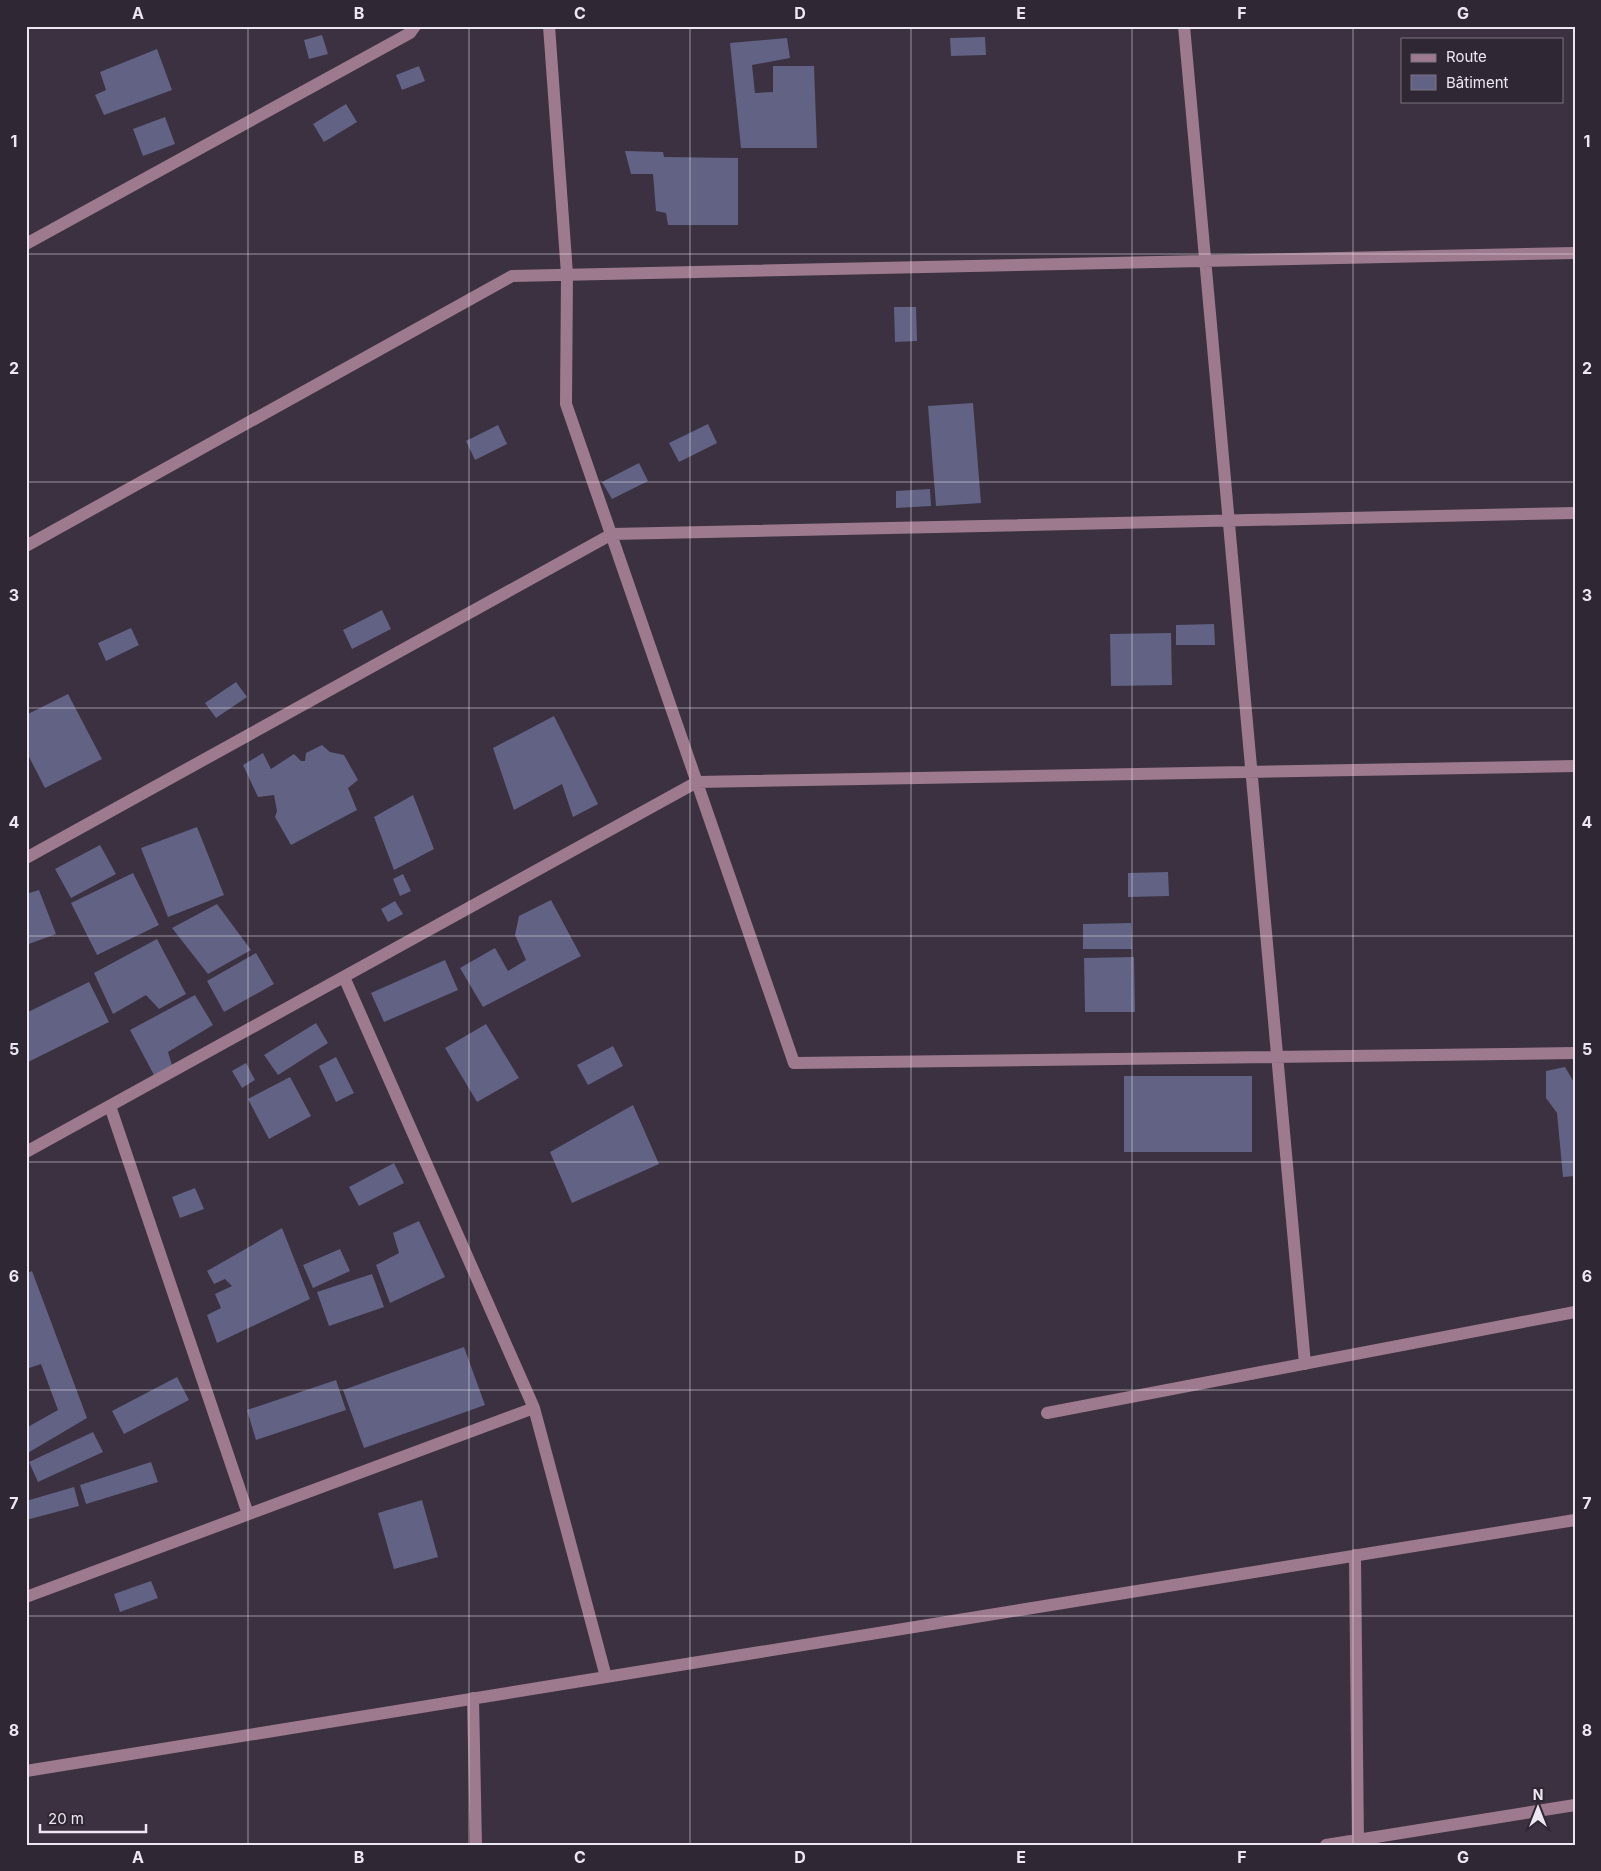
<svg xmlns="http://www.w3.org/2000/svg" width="1601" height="1871" font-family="Inter,sans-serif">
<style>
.building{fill:#616284}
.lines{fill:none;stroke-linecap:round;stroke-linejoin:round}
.minor{stroke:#9e7a8e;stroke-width:12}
.grid{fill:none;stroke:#ede7f1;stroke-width:1;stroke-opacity:0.55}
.neatline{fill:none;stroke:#ede7f1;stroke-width:2}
.grid-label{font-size:16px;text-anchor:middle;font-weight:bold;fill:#ede7f1}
</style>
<rect width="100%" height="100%" fill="#3b3140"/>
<path class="building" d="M322 35 328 54 309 59 304 40Z
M985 37 986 55 951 56 950 38Z
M787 38 790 58 752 65 755 93 773 92V66H814L817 148H741L730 43Z
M157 49 172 90 104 115 95 95 106 90 100 72Z
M419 66 425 81 402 90 396 75Z
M346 104 357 122 324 142 313 124Z
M165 117 175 144 143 156 133 129Z
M625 151 663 152 664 157 738 158V225H668L666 213 656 211 653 174H631Z
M894 307H916L917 341 895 342Z
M973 403 981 503 936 506 928 406Z
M708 424 717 443 679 462 669 443Z
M498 425 507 444 475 460 466 441Z
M639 463 648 481 612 499 602 482Z
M930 489 931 506 896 508V491Z
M382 610 391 629 352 649 343 630Z
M1214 624 1215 645H1176V625Z
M131 628 139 645 106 661 98 643Z
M1171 633 1172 685 1111 686 1110 634Z
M236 682 247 697 216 718 205 703Z
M68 694 102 759 45 788 26 751V715Z
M554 716 598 804 573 817 562 784 514 810 493 748Z
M322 745 330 752 344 755 358 780 348 788 357 810 291 845 275 817 277 811 274 795 258 797 243 765 263 753 271 769 294 754 301 761H305L306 753Z
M413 795 434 849 394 870 374 817Z
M197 827 224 895 168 917 141 848Z
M100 845 116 874 71 898 55 869Z
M1168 872 1169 896 1128 897V873Z
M133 873 159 925 97 955 71 903Z
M403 874 411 891 400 896 393 879Z
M39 890 56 934 26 945V894Z
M551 900 581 956 483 1007 460 968 495 948 508 971 526 960 515 935 519 916Z
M395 901 403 914 388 922 381 909Z
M217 904 251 950 208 974 172 928Z
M1131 923 1132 949H1083V924Z
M157 939 186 994 159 1009 146 995 113 1014 94 973Z
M256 953 274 984 224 1012 207 981Z
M1134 957 1135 1012H1085L1084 958Z
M445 960 458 990 384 1022 371 993Z
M89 982 109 1022 26 1063V1013Z
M195 995 213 1025 168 1052 172 1065 154 1075 130 1030Z
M316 1023 328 1043 278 1075 264 1055Z
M486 1024 519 1078 477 1102 445 1048Z
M613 1046 623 1066 588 1085 577 1065Z
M336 1057 354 1093 336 1102 319 1066Z
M246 1063 255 1080 242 1088 232 1071Z
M1565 1067 1575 1084V1176L1563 1177 1557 1113 1546 1098V1071Z
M1124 1076H1252V1152H1124Z
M290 1077 311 1116 269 1139 248 1099Z
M633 1105 659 1164 572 1203 550 1152Z
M394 1163 404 1183 359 1206 349 1187Z
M195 1188 204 1209 180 1218 172 1197Z
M419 1221 445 1277 390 1303 376 1265 399 1253 393 1233Z
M282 1228 310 1299 217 1343 207 1315 221 1308 215 1294 232 1286 225 1279 214 1284 207 1271Z
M340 1249 350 1271 313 1288 303 1265Z
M32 1271 87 1418 26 1454V1428L58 1410 41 1364 26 1369V1274Z
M372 1274 384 1307 329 1326 317 1292Z
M464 1347 485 1405 364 1448 343 1390Z
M177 1377 189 1400 124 1434 112 1411Z
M336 1380 346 1410 256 1440 247 1410Z
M93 1432 103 1452 38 1482 29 1462Z
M151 1462 158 1482 86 1504 80 1485Z
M74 1487 79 1506 26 1520V1501Z
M422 1500 438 1557 394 1569 378 1513Z
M151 1581 158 1598 120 1612 114 1594Z"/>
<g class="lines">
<path class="minor" d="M549 26 567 274 566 404 794 1063 1575 1053
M1184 26 1305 1364
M26 244 410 33 415 26
M26 546 512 276 1575 253
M26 858 612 534 1575 513
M344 977 534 1408 606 1677
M110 1106 248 1514
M26 1152 697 782 1575 766
M1047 1413 1575 1312
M1355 1555 1358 1845
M26 1597 534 1408
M473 1698 476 1845
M26 1771 1575 1520
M1326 1845 1575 1805"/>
</g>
<path class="grid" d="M248 26V1845M469 26V1845M690 26V1845M911 26V1845M1132 26V1845M1353 26V1845M26 254H1575M26 482H1575M26 708H1575M26 936H1575M26 1162H1575M26 1390H1575M26 1616H1575"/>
<rect width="1601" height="1871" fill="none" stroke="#302735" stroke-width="55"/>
<rect x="1401" y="38" width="162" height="65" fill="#302735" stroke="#7c7480"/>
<rect x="1411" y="54" width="25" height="8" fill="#9e7a8e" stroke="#7c7480"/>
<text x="1446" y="62" font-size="15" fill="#ede7f1">Route</text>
<rect x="1411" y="75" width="25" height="15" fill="#616284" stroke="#7c7480"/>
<text x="1446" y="88" font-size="15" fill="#ede7f1">Bâtiment</text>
<g transform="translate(1538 1808)" stroke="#302735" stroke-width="4" paint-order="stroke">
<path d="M0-4L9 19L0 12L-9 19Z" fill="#ede7f1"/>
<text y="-8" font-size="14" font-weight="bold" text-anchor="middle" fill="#ede7f1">N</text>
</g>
<path d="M40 1824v8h106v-8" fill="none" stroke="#ede7f1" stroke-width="2.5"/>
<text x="48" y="1824" font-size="15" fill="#ede7f1" stroke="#302735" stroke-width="4" paint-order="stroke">20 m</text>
<rect x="28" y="28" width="1546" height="1816" class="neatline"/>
<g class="grid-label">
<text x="138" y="19">A</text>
<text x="359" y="19">B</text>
<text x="580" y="19">C</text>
<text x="800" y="19">D</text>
<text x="1021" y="19">E</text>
<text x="1242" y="19">F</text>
<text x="1463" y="19">G</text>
<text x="14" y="147">1</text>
<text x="1587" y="147">1</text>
<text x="14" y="374">2</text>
<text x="1587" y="374">2</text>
<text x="14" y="601">3</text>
<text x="1587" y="601">3</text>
<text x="14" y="828">4</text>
<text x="1587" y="828">4</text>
<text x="14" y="1055">5</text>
<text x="1587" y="1055">5</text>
<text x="14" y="1282">6</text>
<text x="1587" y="1282">6</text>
<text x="14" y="1509">7</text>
<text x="1587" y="1509">7</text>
<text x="14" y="1736">8</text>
<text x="1587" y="1736">8</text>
<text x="138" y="1863">A</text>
<text x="359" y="1863">B</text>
<text x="580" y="1863">C</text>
<text x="800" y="1863">D</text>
<text x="1021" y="1863">E</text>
<text x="1242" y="1863">F</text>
<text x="1463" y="1863">G</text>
</g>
</svg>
